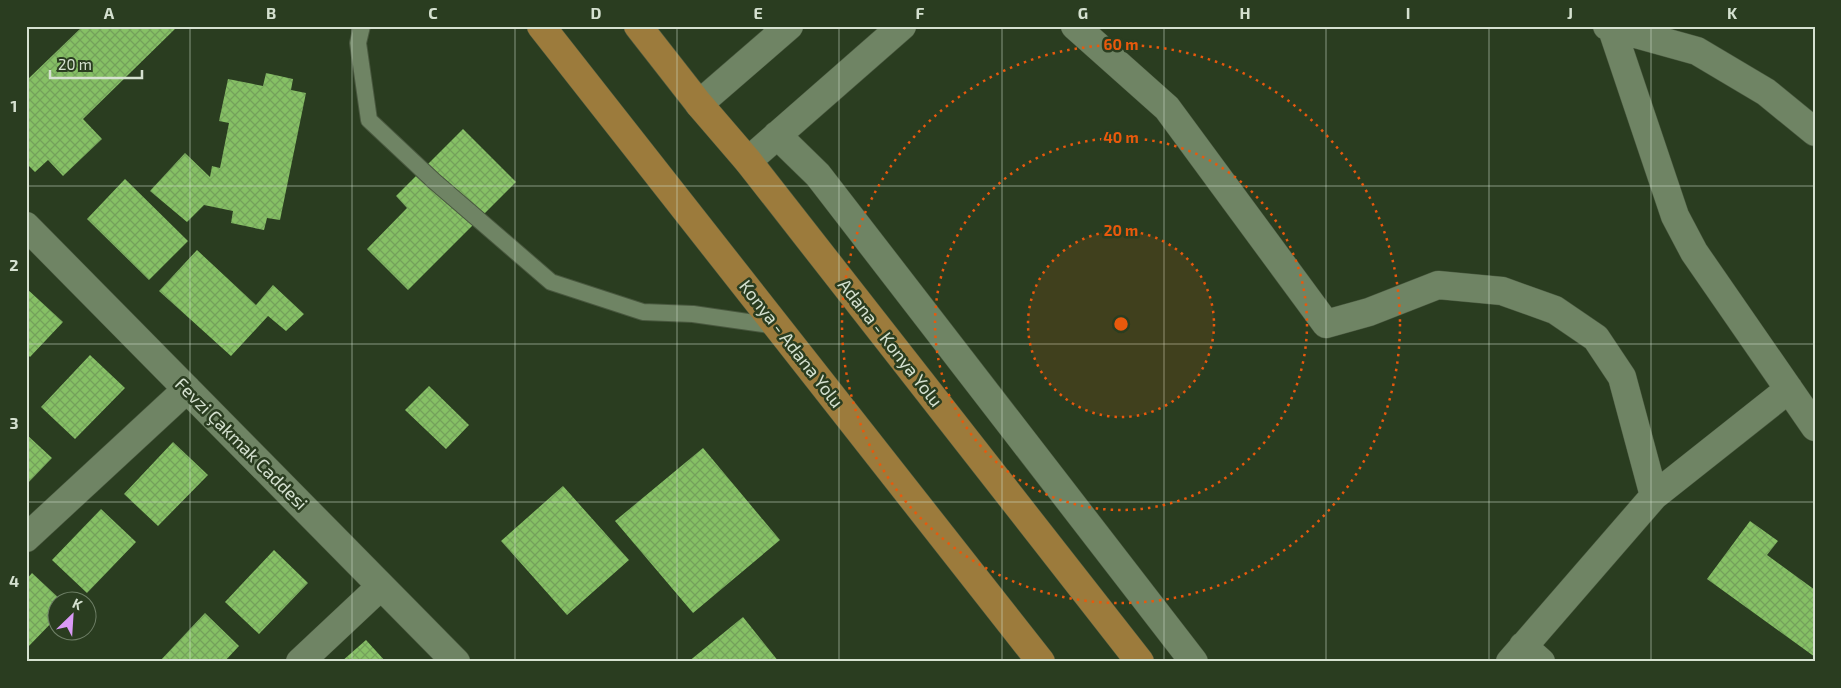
<svg xmlns="http://www.w3.org/2000/svg" width="1841" height="688" font-family="'Exo 2',sans-serif">
<style>
.building{fill:url(#building-cross-hatch)}
.lines{fill:none;stroke-linecap:round;stroke-linejoin:round}
.service-casing{stroke:#49583f;stroke-width:18}
.minor-casing{stroke:#49583f;stroke-width:29}
.trunk-casing{stroke:#49583f;stroke-width:29}
.service{stroke:#6f8464;stroke-width:16}
.minor{stroke:#6f8464;stroke-width:28}
.trunk{stroke:#9c7b3c;stroke-width:28}
.grid{fill:none;stroke:#d5e1d0;stroke-width:1;stroke-opacity:0.55}
.ring{fill:none;stroke:#e8590c;stroke-width:2.5;stroke-dasharray:2.5 5}
.labels{text-anchor:middle;stroke-width:5;stroke-linejoin:round;paint-order:stroke}
.street-label{font-size:18px;fill:#d5e1d0;stroke:#2a3d20}
.centre{fill:#e8590c;stroke:#2a3d20;stroke-width:2.5}
.ring-label{font-size:15px;text-anchor:middle;font-weight:bold;fill:#e8590c;stroke:#2a3d20;stroke-width:5;stroke-linejoin:round;paint-order:stroke}
.neatline{fill:none;stroke:#d5e1d0;stroke-width:2}
.grid-label{font-size:16px;text-anchor:middle;font-weight:bold;fill:#d5e1d0}
</style>
<defs>
<pattern id="building-cross-hatch" width="8" height="8" patternUnits="userSpaceOnUse" patternTransform="scale(1.25)"><rect width="8" height="8" fill="#86c065"/><path d="M0 0l8 8M0 8l8-8" fill="none" stroke="#74a15b"/></pattern>
</defs>
<rect width="100%" height="100%" fill="#2a3d20"/>
<path class="building" d="M83 26H178L83 119 102 139 63 176 48 160 35 172 26 163V81Z
M266 73 293 79 291 90 306 93 280 220 267 218 264 230 231 223 233 211 204 205 187 222 150 191 185 153 210 177 212 166 220 168 229 123 219 121 228 79 263 86Z
M463 129 516 182 408 290 367 249 407 208 396 196Z
M125 179 188 241 149 280 87 219Z
M197 250 256 305 273 285 304 314 286 331 268 316 231 356 159 291Z
M26 288 63 322 30 357 26 353Z
M90 355 125 388 75 439 41 407Z
M429 386 469 425 446 449 405 410Z
M26 434 52 458 26 485Z
M173 442 208 475 158 526 124 494Z
M703 448 780 540 693 613 615 521Z
M563 486 629 560 567 615 501 541Z
M101 509 136 542 87 593 52 560Z
M1750 521 1778 541 1767 555 1815 590V657L1707 579Z
M274 550 308 583 259 634 225 602Z
M32 573 61 600H58V616L26 649V580Z
M205 613 239 646 224 662H159Z
M743 617 779 662H688Z
M366 640 386 662H341Z"/>
<g class="lines">
<defs>
<path id="service" d="M362 26 358 43 369 120 434 181 551 282 643 312 693 314 776 326"/>
<path id="minor" d="M1075 26 1167 108 1326 324 1369 312 1438 285 1502 291 1555 310 1596 338 1622 377 1654 496
M1607 26 1697 51 1766 92 1815 132
M1614 26 1612 29 1675 216 1694 252 1815 427
M699 104 789 26
M777 135 818 175 1194 662
M748 161 902 26
M26 226 456 662
M26 538 187 389
M1523 646 1541 662
M300 662 381 586
M1510 662 1654 496 1789 389"/>
<path id="trunk" d="M541 26 1041 662
M638 26 699 104 748 161 1140 662"/>
</defs>
<use href="#service" class="service-casing"/>
<use href="#minor" class="minor-casing"/>
<use href="#trunk" class="trunk-casing"/>
<use href="#service" class="service"/>
<use href="#minor" class="minor"/>
<use href="#trunk" class="trunk"/>
</g>
<path class="grid" d="M190 26V662M352 26V662M515 26V662M677 26V662M839 26V662M1002 26V662M1164 26V662M1326 26V662M1489 26V662M1651 26V662M26 186H1815M26 344H1815M26 502H1815"/>
<circle cx="1121" cy="324" r="93" fill="#e8590c" fill-opacity=".12"/>
<g class="ring">
<circle cx="1121" cy="324" r="93"/>
<circle cx="1121" cy="324" r="186"/>
<circle cx="1121" cy="324" r="279"/>
</g>
<g class="labels">
<g class="street-label">
<text transform="translate(890 343) rotate(52)" y="6">Adana - Konya Yolu</text>
<text transform="translate(791 344) rotate(52)" y="6">Konya - Adana Yolu</text>
<text transform="translate(241 444) rotate(45)" y="6">Fevzi Çakmak Caddesi</text>
</g>
</g>
<circle cx="1121" cy="324" r="8" class="centre"/>
<g class="ring-label">
<text x="1121" y="50">60 m</text>
<text x="1121" y="143">40 m</text>
<text x="1121" y="236">20 m</text>
</g>
<rect width="1841" height="688" fill="none" stroke="#2a3d20" stroke-width="55"/>
<g transform="translate(72 616) rotate(25)"><circle r="24" fill="#2a3d20" stroke="#6e7f66"/>
<path d="M0-4L9 19L0 12L-9 19Z" fill="#da9af6"/>
<text y="-8" font-size="14" font-weight="bold" text-anchor="middle" fill="#d5e1d0">K</text>
</g>
<path d="M50 70v8h92v-8" fill="none" stroke="#d5e1d0" stroke-width="2.5"/>
<text x="58" y="70" font-size="15" fill="#d5e1d0" stroke="#2a3d20" stroke-width="4" paint-order="stroke">20 m</text>
<rect x="28" y="28" width="1786" height="632" class="neatline"/>
<g class="grid-label">
<text x="109" y="19">A</text>
<text x="271" y="19">B</text>
<text x="433" y="19">C</text>
<text x="596" y="19">D</text>
<text x="758" y="19">E</text>
<text x="920" y="19">F</text>
<text x="1083" y="19">G</text>
<text x="1245" y="19">H</text>
<text x="1408" y="19">I</text>
<text x="1570" y="19">J</text>
<text x="1732" y="19">K</text>
<text x="14" y="112">1</text>
<text x="14" y="271">2</text>
<text x="14" y="429">3</text>
<text x="14" y="587">4</text>
</g>
</svg>
